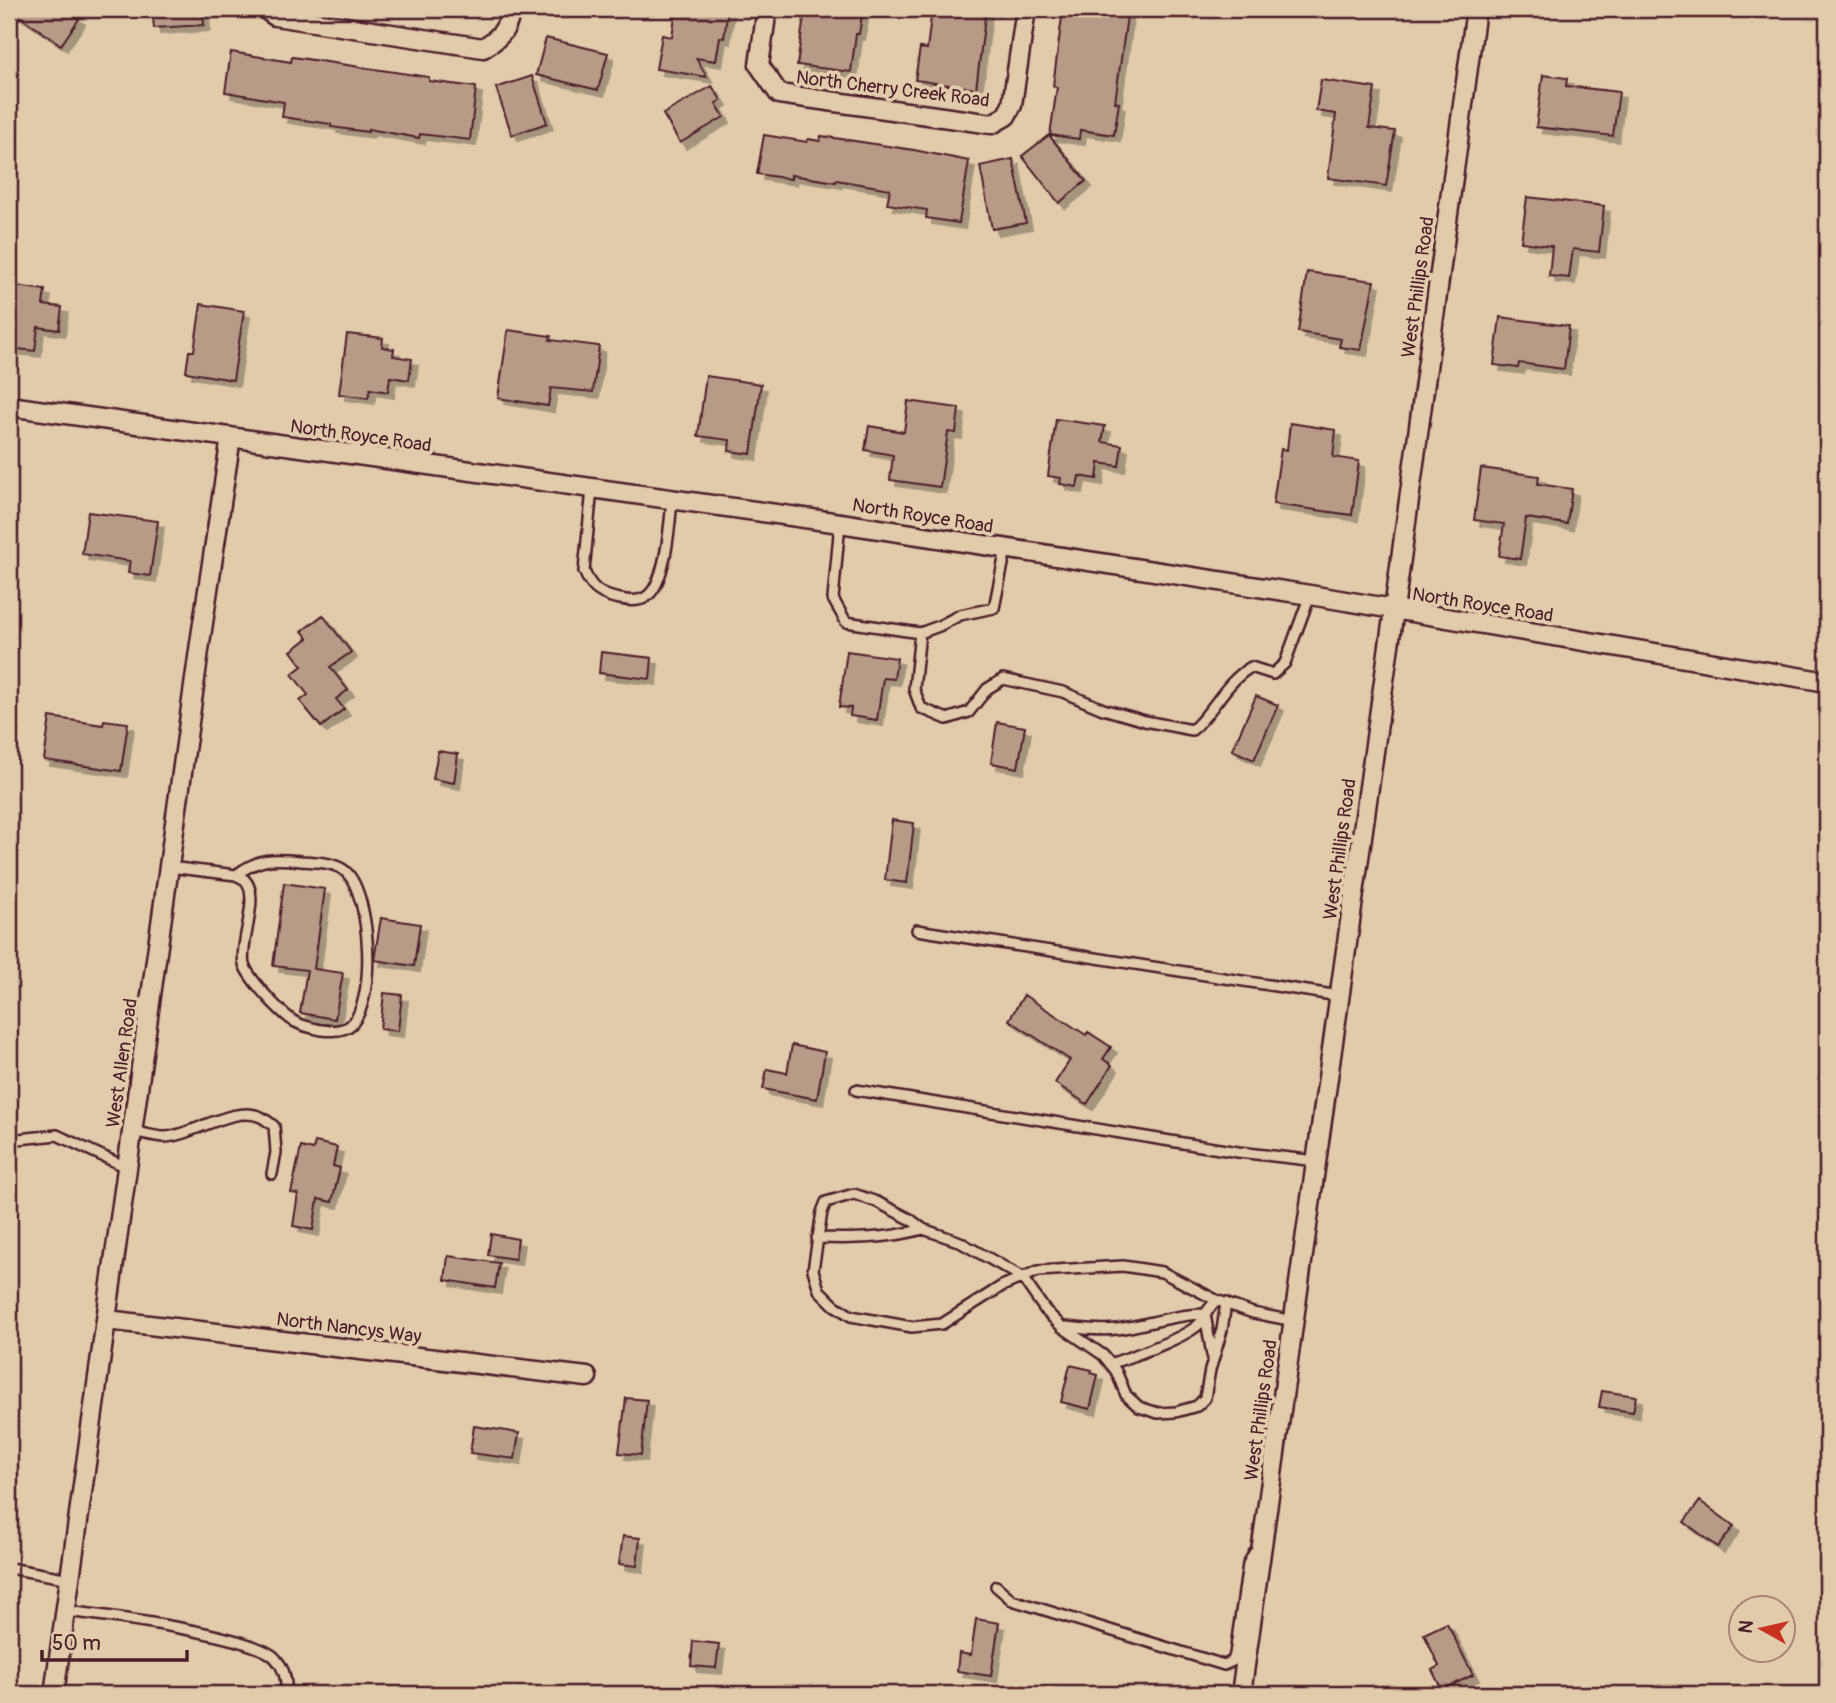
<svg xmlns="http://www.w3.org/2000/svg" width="1836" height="1703" font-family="Pangolin,sans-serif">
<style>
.building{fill:#b89b87;stroke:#4a1f2b;stroke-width:2;filter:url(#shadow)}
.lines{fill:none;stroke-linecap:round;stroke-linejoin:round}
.service-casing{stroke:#4a1f2b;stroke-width:14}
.minor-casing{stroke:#4a1f2b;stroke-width:23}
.service{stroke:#e2cbab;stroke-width:9}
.minor{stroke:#e2cbab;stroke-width:18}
.labels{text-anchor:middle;stroke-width:7;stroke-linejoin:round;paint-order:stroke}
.street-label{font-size:19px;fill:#4a1f2b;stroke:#e2cbab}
</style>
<defs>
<filter id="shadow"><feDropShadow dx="6" dy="6" stdDeviation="0" flood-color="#0004"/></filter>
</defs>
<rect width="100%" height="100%" fill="#e2cbab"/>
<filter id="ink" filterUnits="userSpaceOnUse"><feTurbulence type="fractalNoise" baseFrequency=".0143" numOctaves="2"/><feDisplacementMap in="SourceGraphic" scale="14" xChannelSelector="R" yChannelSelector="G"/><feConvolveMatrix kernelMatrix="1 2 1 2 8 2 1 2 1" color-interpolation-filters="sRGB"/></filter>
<g filter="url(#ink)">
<path class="building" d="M9 9H65L79 19 61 45Z
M152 9H203L204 25 154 28Z
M676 9H728L724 38 720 37 716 61 696 58 707 77 656 69 662 35 672 37Z
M805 9H863L859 34H856L851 72 797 65Z
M932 9H986L976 89 915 80 920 48 927 49Z
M1063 9H1128L1115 102 1119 103 1114 135 1080 130 1079 139 1050 135 1057 87 1053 86Z
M546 38 608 53 598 90 536 75Z
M231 52 291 62 292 57 429 77V81L476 87 470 140 420 134 419 138 368 129V132L331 127V124L282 117 284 102 225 92Z
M1543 75 1567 78 1566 86 1619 92 1613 136 1536 127Z
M532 76 547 123 512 135 496 88Z
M1321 80 1375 88 1369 128 1395 131 1386 186 1328 178 1336 114 1316 111Z
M712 86 721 100 716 103 724 117 680 143 663 114Z
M764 135 807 142 808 139 820 141 821 136 914 150 969 161 959 223 926 218 927 210 887 204 890 189 836 180V182L791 175V179L757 174Z
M1049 135 1086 181 1059 203 1022 156Z
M1013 159 1026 223 992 229 980 166Z
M1527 197 1604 206 1599 252 1573 249 1569 278 1549 276 1552 246 1521 242Z
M1307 272 1374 281 1361 350 1339 347 1341 339 1298 332Z
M9 285 45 290 43 305 62 307 59 330 38 327 35 351 9 348Z
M201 304 244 311 233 380 186 372 189 351H194Z
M1500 317 1569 326 1564 369 1519 363 1518 368 1494 365Z
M508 330 551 336 550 340 599 346 593 392 551 388 548 406 498 398Z
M347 334 383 338 382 347 394 349 393 356 412 359 409 380 390 377 388 392 370 389 368 398 339 394Z
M706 376 761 384 751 454 729 451 730 440 698 436Z
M908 401 959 408 956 433 948 432 940 487 890 480 893 455 865 450 869 426 904 432Z
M1056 419 1105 426 1102 442 1122 445 1119 466 1099 463 1097 479 1079 476 1077 487 1060 484 1061 478 1048 476Z
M1290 423 1336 430 1333 457 1359 461 1352 515 1273 504 1281 449 1287 450Z
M1481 468 1539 476 1538 484 1572 489 1567 524 1526 518 1520 559 1499 556 1504 524 1474 520Z
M88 512 158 521 150 576 128 573 130 561 82 554Z
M323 615 351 652 330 667 348 690 336 699 344 709 321 727 300 701 308 695 292 674 302 666 291 651 308 638 302 631Z
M847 651 897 658 894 679 883 678 877 720 850 716 851 708 839 707Z
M601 652 652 658 650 679 599 673Z
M1256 696 1278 705 1254 760 1232 750Z
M50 717 103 725 104 720 128 723 121 771 44 760Z
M997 722 1025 727 1018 768 991 763Z
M438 751 458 754 454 783 433 779Z
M892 820 914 823 907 883 885 880Z
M284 883 325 889 314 969 343 973 335 1019 300 1013 307 970 273 966Z
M381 918 420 924 414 966 374 960Z
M384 993 402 995 398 1031 380 1029Z
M1024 995 1086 1035 1088 1032 1111 1047 1103 1059 1112 1065 1087 1104 1055 1083 1070 1060 1009 1020Z
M792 1045 825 1052 817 1099 763 1089 767 1069 787 1073Z
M315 1142 337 1147 333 1166 340 1168 332 1202 318 1199 313 1230 293 1226 298 1194 291 1193 301 1147 313 1150Z
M491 1234 518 1239 515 1259 488 1255Z
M448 1256 499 1263 495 1288 445 1280Z
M1070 1365 1092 1370 1091 1373 1098 1375 1090 1409 1061 1402Z
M1602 1391 1636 1396 1633 1412 1599 1407Z
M626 1398 647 1400 641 1455 619 1453Z
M474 1426 519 1433 515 1459 470 1453Z
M1700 1501 1734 1526 1718 1547 1684 1522Z
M623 1536 640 1538 637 1566 619 1564Z
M976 1619 999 1623 991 1676 957 1671 959 1653 971 1655Z
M1447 1623 1473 1675 1442 1690 1432 1670 1439 1666 1424 1634Z
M693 1641 719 1644 716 1668 691 1666Z"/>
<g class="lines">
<defs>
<path id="service" d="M592 489 584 571C590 586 598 594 615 598 625 600 637 603 646 597 666 585 670 522 672 500
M840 523 833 599 846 622 920 633 939 626 960 615 994 608 1006 549
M920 633 914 689 921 708 947 719 969 712 987 689 1003 679 1063 692 1103 709 1145 721 1192 730C1215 710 1224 683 1251 667L1273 674 1285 663 1310 595
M169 867 236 875C239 877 243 878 245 880 261 897 239 943 244 964 248 978 279 1011 292 1020 300 1026 312 1028 322 1030 329 1031 341 1031 348 1027 378 1008 371 894 346 872 336 862 314 862 301 861 272 858 259 858 236 875
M917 930 1339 996
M856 1090 1238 1152 1317 1161
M132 1131C143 1133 155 1137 165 1137 192 1136 235 1104 261 1117 265 1119 270 1123 274 1126L276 1152 272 1174
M9 1140 57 1135 128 1168
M817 1238C853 1239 888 1239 923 1229
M1226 1303 1222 1330 1210 1370 1205 1398 1197 1406 1176 1412 1158 1413 1139 1407 1126 1395 1116 1371 1103 1355 1062 1327 1045 1310 1022 1277 958 1241 923 1229 910 1219 877 1202 854 1194 826 1202 822 1212 813 1270 819 1290 834 1305 851 1316 912 1327 942 1324 1002 1286 1038 1271 1123 1266 1162 1272 1216 1300 1253 1313 1294 1321
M1067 1327C1084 1329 1100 1331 1117 1329 1147 1325 1175 1314 1205 1314L1216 1300
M1110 1364C1130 1357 1187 1338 1200 1323 1203 1321 1204 1317 1205 1314L1212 1355
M9 1568 70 1579
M996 1586 1012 1600 1224 1665 1233 1661 1235 1654 1248 1564 1254 1553 1260 1550
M66 1611C101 1615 257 1635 276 1659 285 1669 287 1682 286 1694"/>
<path id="minor" d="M265 9 275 16 483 48C500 38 508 29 511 9
M767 9 759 65 779 94 992 124 1006 116 1012 105 1026 9
M9 406 840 523 1310 595 1827 682
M107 1320 587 1377
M54 1694 200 643 231 437
M1241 1694 1394 610 1476 9"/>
</defs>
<use href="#service" class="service-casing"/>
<use href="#minor" class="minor-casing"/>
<use href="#service" class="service"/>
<use href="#minor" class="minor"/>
</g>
</g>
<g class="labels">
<g class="street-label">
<text transform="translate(893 88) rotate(7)" y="7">North Cherry Creek Road</text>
<text transform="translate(1417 287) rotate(-82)" y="7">West Phillips Road</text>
<text transform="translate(361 435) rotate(8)" y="7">North Royce Road</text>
<text transform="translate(923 515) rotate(9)" y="7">North Royce Road</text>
<text transform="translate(1483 604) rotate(9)" y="7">North Royce Road</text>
<text transform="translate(1339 849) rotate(-82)" y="7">West Phillips Road</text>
<text transform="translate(121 1063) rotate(-82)" y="7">West Allen Road</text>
<text transform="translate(349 1327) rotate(7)" y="7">North Nancys Way</text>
<text transform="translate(1260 1410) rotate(-82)" y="7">West Phillips Road</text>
</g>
</g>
<rect width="1836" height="1703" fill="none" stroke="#e2cbab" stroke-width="35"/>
<rect x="18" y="18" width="1801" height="1668" fill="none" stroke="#4a1f2b" stroke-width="2.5" filter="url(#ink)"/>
<g transform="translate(1762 1629) rotate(278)"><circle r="33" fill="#e2cbab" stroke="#a58678" stroke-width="2"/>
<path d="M0-5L12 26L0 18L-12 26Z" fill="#c8321e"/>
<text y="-10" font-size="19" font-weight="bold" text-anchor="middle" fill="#4a1f2b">N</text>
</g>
<path d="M42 1650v10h145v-10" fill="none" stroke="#4a1f2b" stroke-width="3.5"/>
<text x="52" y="1650" font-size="21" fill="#4a1f2b" stroke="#e2cbab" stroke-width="5" paint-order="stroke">50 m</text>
</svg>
